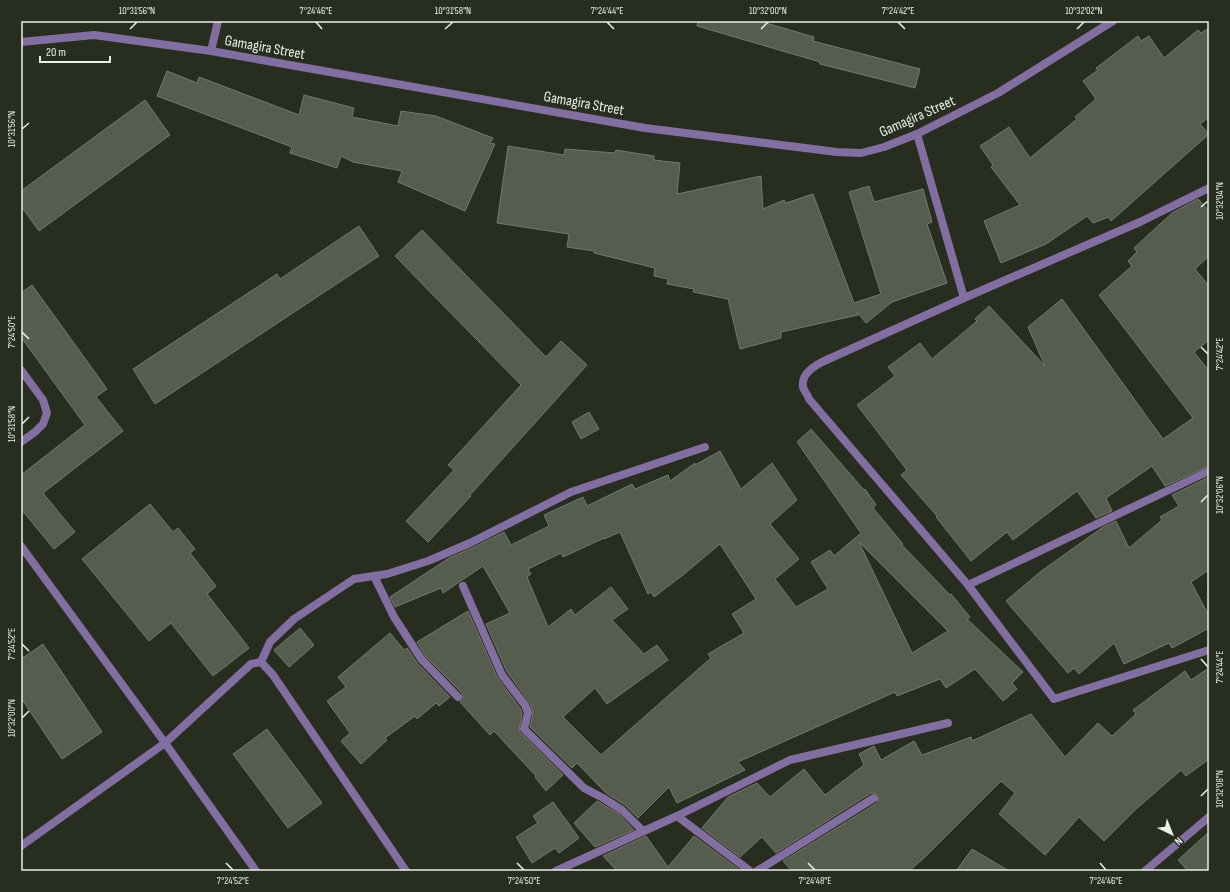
<svg xmlns="http://www.w3.org/2000/svg" width="1230" height="892" font-family="'Sofia Sans Condensed',sans-serif">
<style>
.building{fill:#565d4e;stroke:#727a69;fill-rule:evenodd}
.lines{fill:none;stroke-linecap:round;stroke-linejoin:round}
.service{stroke:#826ea0;stroke-width:8}
.minor{stroke:#826ea0;stroke-width:8}
.tertiary{stroke:#826ea0;stroke-width:8}
.ticks{fill:none;stroke:#ebefe6;stroke-width:1.5}
.labels{text-anchor:middle;stroke-width:3;stroke-linejoin:round;paint-order:stroke}
.street-label{font-size:15px;fill:#ebefe6;stroke:#272e20}
.neatline{fill:none;stroke:#ebefe6;stroke-width:1.5}
.ticks-label{font-size:10px;text-anchor:middle;fill:#ebefe6}
</style>
<rect width="100%" height="100%" fill="#272e20"/>
<path class="building" d="M698 21H759L814 37 813 41 920 69 915 88 820 64V62L697 26Z
M1209 28V117L1200 124 1209 134 1111 221 1109 217 1093 223 1087 216 1046 244 1001 263 984 221 1020 205 991 167 993 165 980 146 1009 127 1030 158 1077 119 1075 117 1096 99 1083 81 1098 70 1096 68 1138 36 1141 41 1149 36 1164 58 1198 30 1201 33Z
M167 71 197 83 199 77 299 115 304 95 354 108 352 117 398 126 401 111 436 116 493 138 490 143 495 144 465 211 398 182 402 171 353 162 341 156 337 168 290 153 292 147 157 96Z
M145 100 170 135 39 231 21 206V191Z
M508 146 564 155 565 149 615 153 616 150 654 156V160L680 163 677 194 761 176 763 209 784 200 786 203 813 194 854 303 881 294 849 192 869 186 874 202 923 189 932 222 927 224 947 283 892 302 866 323 857 312 858 315 781 332V338L740 349 728 299 693 292 694 289 667 284 668 279 654 276 655 268 594 253V251L567 247 569 234 497 223Z
M1198 199 1209 211V256L1195 269 1209 286V340L1194 352 1209 371V466L1165 486 1152 466 1106 498 1112 511 1096 518 1077 491 1013 540 1007 532 971 561 936 517 937 516 901 475 907 470 857 405 895 376 888 367 920 343 932 359 977 321 975 319 989 306 1045 366 1028 327 1062 299 1163 439 1193 418 1099 295 1132 266 1128 261 1137 252 1134 248 1172 213Z
M359 226 379 256 155 404 133 369 277 274 280 279Z
M422 230 546 357 561 341 587 365 470 495 471 496 428 542 406 521 454 470 448 465 521 385 395 256Z
M32 285 107 389 96 397 123 431 43 493 75 532 54 549 21 509V475L85 425 21 337V293Z
M589 412 599 429 581 439 572 422Z
M811 429 864 490 865 489 876 505 873 508 903 544 902 545 950 595 951 594 970 617 967 619 1023 672 1012 683 1017 689 1003 701 975 669 946 688 940 679 897 696 895 692 738 762 745 770 677 803 669 787 638 818 625 805 606 793 577 763 572 768 530 727 533 714 530 703 507 672 486 624 510 613 483 566 443 593 441 588 395 607 390 597 449 558 472 548 504 532 511 545 549 526 544 515 583 497 587 506 632 484 635 489 668 475 670 481 695 463V465L720 451 741 489 772 463 797 500 770 524 799 559 775 579 796 607 828 589 811 562 830 550 834 556 861 533 797 442ZM620 532 648 594 651 592 654 597 683 575 720 544 756 599 732 614 744 633 708 654 711 658 601 755 563 717 595 688 607 704 668 660 657 645 644 654 612 620 628 609 611 587 575 615 571 609 548 627 527 577 531 574 528 569 561 553 563 557 604 538V539ZM859 542 948 631 912 653Z
M1209 477V570L1191 582 1209 616V628L1172 648 1169 643 1124 664 1114 643 1079 674 1074 668 1068 673 1006 601 1040 572 1103 527 1116 521 1129 548 1162 520 1160 517 1179 506 1172 495Z
M150 504 173 532 178 528 195 549 190 553 216 586 207 594 249 648 213 676 171 623 149 641 82 559Z
M468 611 497 677 520 708 522 713 519 731 563 775 546 791 535 777 536 776 494 731 490 735 460 702 463 698 462 693 426 657 417 642Z
M300 628 314 645 289 667 274 650Z
M390 633 404 650 407 648 418 664 450 697 439 706 436 703 417 719 415 716 385 738 387 740 361 764 341 741 350 733 327 701 346 687 338 677Z
M43 644 102 732 62 759 21 698V659Z
M1209 668V759L1186 776 1181 770 1135 810 1104 841 1079 817 1045 855 999 814 1015 793 1001 781 924 858 909 871H792L783 861 877 803 879 797 878 795 874 793H871L776 853 762 837 740 857 702 828 728 797 757 783 770 797 804 769 825 795 864 765 859 754 874 746 881 760 914 741 922 755 971 737 972 741 1031 714 1065 757 1098 723 1112 736 1136 714 1133 710 1185 671 1191 680Z
M267 729 322 803 288 828 233 754Z
M597 801 619 814 634 830 595 847 574 823Z
M553 802 579 838 559 853 555 848 532 863 516 837 538 823 533 816Z
M1209 832V871H1188L1178 860Z
M646 836 668 867 694 836 741 871H617L603 856Z
M972 849 1009 871H956Z"/>
<g class="lines">
<path class="service" d="M211 51 218 21"/>
<path class="minor" d="M917 134 964 298
M1209 188 1140 222 964 298 822 362C813 367 801 374 803 387 804 391 808 395 809 399L968 585 1054 699 1209 650
M21 370 43 400 47 413 43 424 35 432 21 442
M21 546 165 743 256 871
M374 576 394 617 422 660 458 697
M968 585 1209 471
M463 586 502 675 525 705 528 713 524 729 584 788 603 798 622 810 643 831
M261 662 270 642 294 619 354 579 387 574 428 561 470 543 571 492 705 447
M677 816 750 871
M21 846 165 743 251 664 261 662 273 675 406 871
M556 871 677 816 790 760 948 723
M757 871 874 798
M1145 871 1209 817"/>
<path class="tertiary" d="M21 42 94 35 211 51 645 128 837 152 861 153 884 147 917 134 998 93 1113 21"/>
</g>
<path class="ticks" d="M316 22 322 29M607 22 614 29M898 22 905 29M130 29 137 22M445 29 453 22M761 29 768 22M1077 29 1084 22M22 129 29 123M1201 207 1208 201M22 332 29 339M1201 347 1208 354M22 424 29 417M1201 502 1208 495M22 644 29 651M1201 659 1208 667M22 718 29 711M1201 796 1208 789M226 863 233 870M517 863 524 870M808 863 815 870M1100 863 1106 870"/>
<g class="labels">
<g class="street-label">
<text transform="translate(265 47) rotate(10)" y="5">Gamagira Street</text>
<text transform="translate(584 103) rotate(10)" y="5">Gamagira Street</text>
<text transform="translate(917 116) rotate(-24)" y="5">Gamagira Street</text>
</g>
</g>
<rect width="1230" height="892" fill="none" stroke="#272e20" stroke-width="44"/>
<g transform="translate(1172 834) rotate(137)" stroke="#272e20" stroke-width="3" paint-order="stroke">
<path d="M0-3L7 15L0 10L-7 15Z" fill="#ebefe6"/>
<text y="-6" font-size="11" font-weight="bold" text-anchor="middle" fill="#ebefe6">N</text>
</g>
<path d="M40 56v6h70v-6" fill="none" stroke="#ebefe6" stroke-width="2"/>
<text x="46" y="56" font-size="12" fill="#ebefe6" stroke="#272e20" stroke-width="3" paint-order="stroke">20 m</text>
<rect x="22" y="22" width="1186" height="848" class="neatline"/>
<g class="ticks-label">
<text x="137" y="14">10°31'56"N</text>
<text x="316" y="14">7°24'46"E</text>
<text x="453" y="14">10°31'58"N</text>
<text x="607" y="14">7°24'44"E</text>
<text x="768" y="14">10°32'00"N</text>
<text x="898" y="14">7°24'42"E</text>
<text x="1084" y="14">10°32'02"N</text>
<text transform="translate(11 129) rotate(-90)" y="4">10°31'56"N</text>
<text transform="translate(1219 201) rotate(-90)" y="4">10°32'04"N</text>
<text transform="translate(11 332) rotate(-90)" y="4">7°24'50"E</text>
<text transform="translate(1219 354) rotate(-90)" y="4">7°24'42"E</text>
<text transform="translate(11 424) rotate(-90)" y="4">10°31'58"N</text>
<text transform="translate(1219 495) rotate(-90)" y="4">10°32'06"N</text>
<text transform="translate(11 644) rotate(-90)" y="4">7°24'52"E</text>
<text transform="translate(1219 667) rotate(-90)" y="4">7°24'44"E</text>
<text transform="translate(11 718) rotate(-90)" y="4">10°32'00"N</text>
<text transform="translate(1219 789) rotate(-90)" y="4">10°32'08"N</text>
<text x="233" y="884">7°24'52"E</text>
<text x="524" y="884">7°24'50"E</text>
<text x="815" y="884">7°24'48"E</text>
<text x="1106" y="884">7°24'46"E</text>
</g>
</svg>
